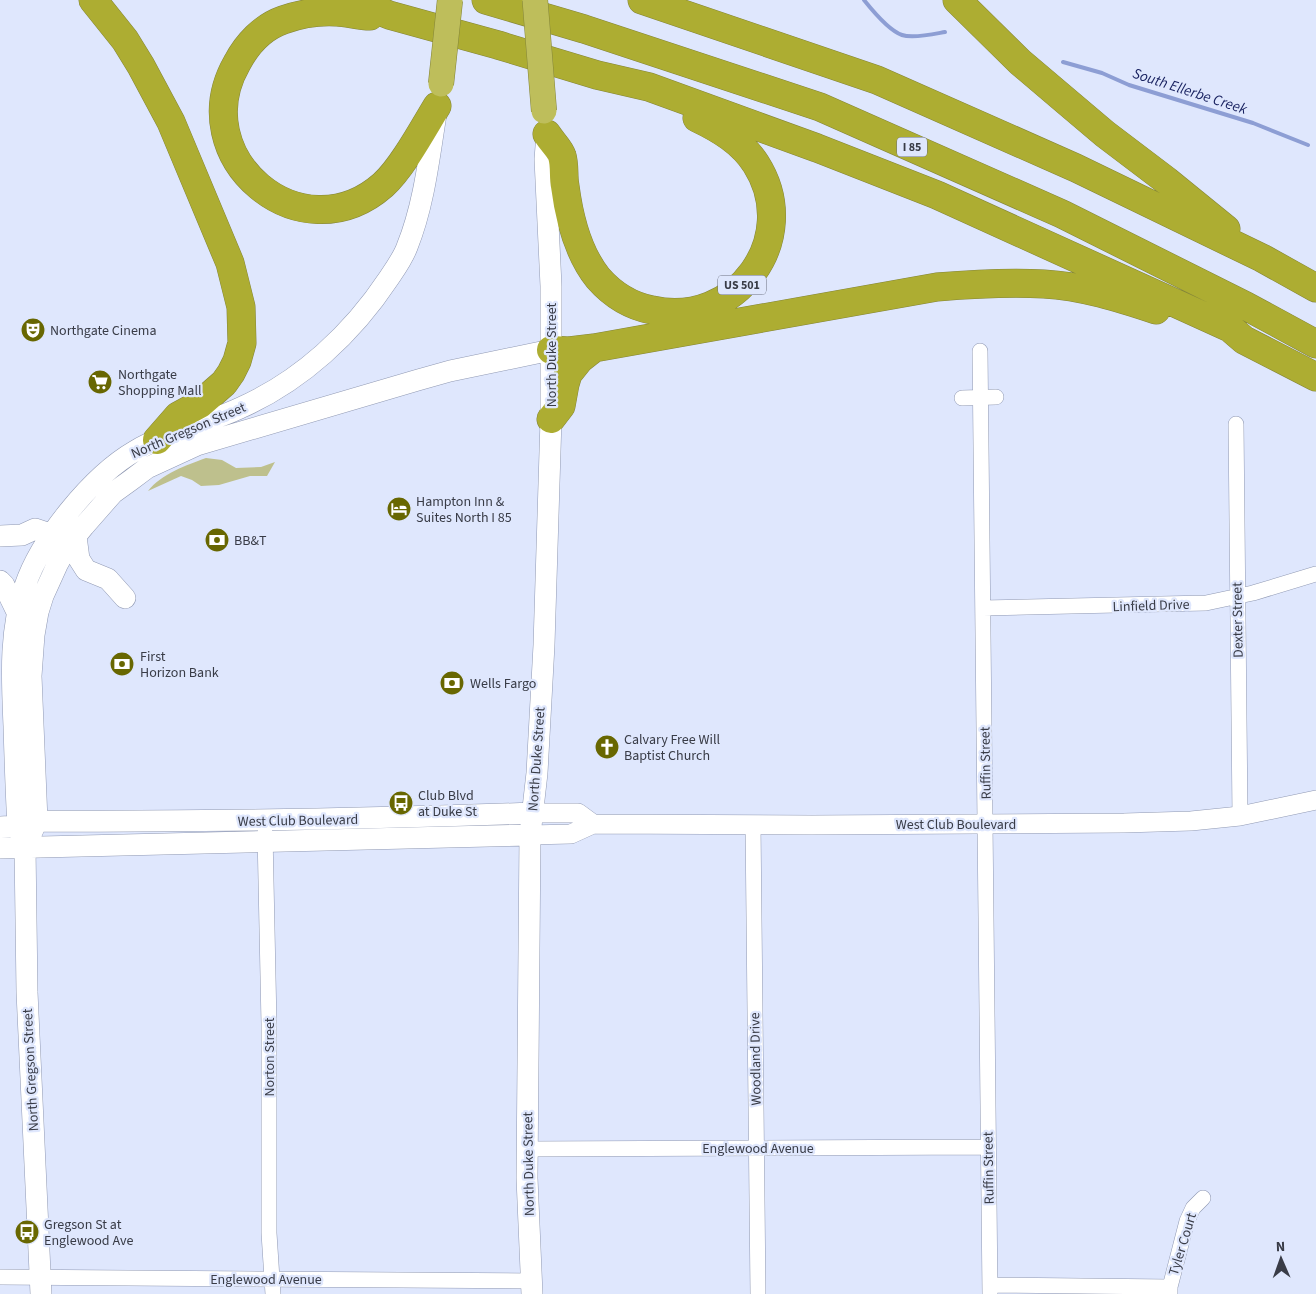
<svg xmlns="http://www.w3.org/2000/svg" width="1316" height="1294" font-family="'Source Sans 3',sans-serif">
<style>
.green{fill:#bec08d}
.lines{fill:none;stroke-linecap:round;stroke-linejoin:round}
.stream{stroke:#8d9ed4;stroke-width:4}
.minor-casing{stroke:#9099b3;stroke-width:16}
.tertiary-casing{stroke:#9099b3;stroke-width:20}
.secondary-casing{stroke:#9099b3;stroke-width:22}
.motorway-casing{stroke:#848539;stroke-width:29}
.minor{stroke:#fff;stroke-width:15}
.tertiary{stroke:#fff;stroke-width:19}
.secondary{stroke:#fff;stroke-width:21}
.motorway{stroke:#adad32;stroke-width:28}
.trunk-bridge-casing{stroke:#848539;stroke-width:26;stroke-linecap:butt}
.trunk-bridge{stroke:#bebe5b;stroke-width:25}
.labels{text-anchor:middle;stroke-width:4.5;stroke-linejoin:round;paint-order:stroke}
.shield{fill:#dfe7fd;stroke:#6b6f7e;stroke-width:1}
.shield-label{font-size:12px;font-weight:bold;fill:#393c47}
.poi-label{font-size:14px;fill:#393c47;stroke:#dfe7fd;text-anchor:start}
.street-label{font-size:14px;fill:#393c47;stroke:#dfe7fd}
.water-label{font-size:15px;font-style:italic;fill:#17205f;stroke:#dfe7fd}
</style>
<rect width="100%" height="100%" fill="#dfe7fd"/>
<path class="green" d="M206 458 222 460 236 468 261 467 275 462 267 476H250L219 485 201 486 192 480 181 476 148 491C161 474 187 465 206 458Z"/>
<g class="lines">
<path class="stream" d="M864 0C872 10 890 31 902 35 913 39 934 34 945 32
M1063 62 1102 73 1129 85 1253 123 1308 145"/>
<defs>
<path id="minor" d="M980 351 990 1294
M962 398 996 397
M1236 424 1240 816
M983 608 1206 603 1253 593 1316 574
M753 824 758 1294
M265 833 269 1024V1233L273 1294
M527 1149 988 1147
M0 1277 532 1281
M990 1285 1170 1287
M1170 1294V1287L1187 1221 1193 1208 1203 1198"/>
<path id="tertiary" d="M533 813H578L593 824
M530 835 571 834 593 824 812 825 1124 823 1191 821 1240 816 1316 800"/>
<path id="secondary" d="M0 536 22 535 35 529 53 535
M76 536 79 559 86 570 108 579 125 598
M0 581 4 585 17 612
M0 827 18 826 37 821C203 822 368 819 533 813
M25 847 37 821 31 676 34 635 38 612 43 596 58 563 67 547 84 526 113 493 131 480 147 468 197 445 418 380 450 371 551 350
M0 848C177 842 353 841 530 835
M41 1294 27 992 25 847 18 826C16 793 15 759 14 726 12 679 9 631 25 586 41 539 92 476 135 451 167 432 206 424 240 408 301 381 352 334 389 278 395 269 403 258 407 247 424 205 429 158 436 114
M532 1294 527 1178 530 835 537 773 544 645 551 419V286L545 159 547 134"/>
<path id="motorway" d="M93 0 125 40 141 66 171 122 230 263 241 307 242 343 237 361 231 373 224 383 200 404 178 416 157 440
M347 0 368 6 389 15 498 45 597 75 649 87 817 148 937 195 1230 328 1244 340 1316 377
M486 0 584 29 820 107 1062 214 1246 306 1316 344
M642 0 877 80 1076 168 1262 258 1316 288
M957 0 1020 62 1066 101 1105 134 1167 181 1226 229
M370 16C358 16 347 12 336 12 318 11 300 14 283 20 263 27 247 44 237 63 183 157 301 257 383 185 402 168 423 129 437 106
M547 134C551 141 560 149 562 156 565 165 563 177 565 186 569 217 578 253 598 278 612 294 631 306 652 310 736 329 803 238 756 164 742 142 720 129 697 118
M551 350 569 351 594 348 937 287C973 284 1009 282 1044 284 1082 286 1120 298 1156 310
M551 419 561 406 565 384 568 374 580 359 594 348"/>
</defs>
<use href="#minor" class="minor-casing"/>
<use href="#tertiary" class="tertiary-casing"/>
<use href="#secondary" class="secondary-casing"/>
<use href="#motorway" class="motorway-casing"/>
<use href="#minor" class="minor"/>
<use href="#tertiary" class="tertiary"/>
<use href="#secondary" class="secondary"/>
<use href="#motorway" class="motorway"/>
<defs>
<path id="trunk-bridge" d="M535 0 544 111
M441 84 450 0"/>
</defs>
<use href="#trunk-bridge" class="trunk-bridge-casing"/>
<use href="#trunk-bridge" class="trunk-bridge"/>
</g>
<defs>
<symbol id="theatre-disc" viewBox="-11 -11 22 22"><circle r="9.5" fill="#686701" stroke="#dfe7fd"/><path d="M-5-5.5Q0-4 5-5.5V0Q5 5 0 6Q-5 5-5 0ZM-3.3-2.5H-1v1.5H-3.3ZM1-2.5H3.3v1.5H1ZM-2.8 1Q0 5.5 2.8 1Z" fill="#fff"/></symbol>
<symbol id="supermarket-disc" viewBox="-11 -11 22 22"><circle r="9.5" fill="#686701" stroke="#dfe7fd"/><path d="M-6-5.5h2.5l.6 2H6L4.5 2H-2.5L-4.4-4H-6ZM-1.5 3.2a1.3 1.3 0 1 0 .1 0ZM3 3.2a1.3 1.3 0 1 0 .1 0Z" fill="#fff"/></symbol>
<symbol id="hotel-disc" viewBox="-11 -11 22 22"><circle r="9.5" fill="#686701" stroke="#dfe7fd"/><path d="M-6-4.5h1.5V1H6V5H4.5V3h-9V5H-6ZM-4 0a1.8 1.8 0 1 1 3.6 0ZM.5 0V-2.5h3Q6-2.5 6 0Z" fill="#fff"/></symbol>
<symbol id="bank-disc" viewBox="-11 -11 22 22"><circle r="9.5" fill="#686701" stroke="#dfe7fd"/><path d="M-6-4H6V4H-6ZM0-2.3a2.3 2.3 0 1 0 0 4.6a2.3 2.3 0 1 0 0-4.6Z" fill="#fff"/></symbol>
<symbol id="church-disc" viewBox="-11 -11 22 22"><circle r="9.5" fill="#686701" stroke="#dfe7fd"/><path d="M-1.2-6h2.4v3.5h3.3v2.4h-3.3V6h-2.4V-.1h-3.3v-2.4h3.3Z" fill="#fff"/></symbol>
<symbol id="bus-disc" viewBox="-11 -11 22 22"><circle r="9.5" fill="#686701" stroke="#dfe7fd"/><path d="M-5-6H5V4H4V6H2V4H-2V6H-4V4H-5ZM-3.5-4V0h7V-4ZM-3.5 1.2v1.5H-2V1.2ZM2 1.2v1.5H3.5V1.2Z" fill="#fff"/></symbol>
</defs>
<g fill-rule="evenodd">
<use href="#theatre-disc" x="19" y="316" width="28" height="28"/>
<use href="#supermarket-disc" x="86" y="368" width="28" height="28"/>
<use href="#hotel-disc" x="385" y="495" width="28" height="28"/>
<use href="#bank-disc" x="203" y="526" width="28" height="28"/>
<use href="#bank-disc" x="108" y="650" width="28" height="28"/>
<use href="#bank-disc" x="438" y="669" width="28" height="28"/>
<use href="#church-disc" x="593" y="733" width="28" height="28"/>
<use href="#bus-disc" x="387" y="789" width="28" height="28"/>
<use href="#bus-disc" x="13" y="1218" width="28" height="28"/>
</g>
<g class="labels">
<g class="shield">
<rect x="897" y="137.5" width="30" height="19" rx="4"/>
<rect x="718" y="275.5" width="48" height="19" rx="4"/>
</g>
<g class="shield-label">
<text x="912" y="151">I 85</text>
<text x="742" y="289">US 501</text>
</g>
<g class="poi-label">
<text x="50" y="335">Northgate Cinema</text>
<text x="118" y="379">Northgate<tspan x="118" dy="16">Shopping Mall</tspan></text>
<text x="416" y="506">Hampton Inn &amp;<tspan x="416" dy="16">Suites North I 85</tspan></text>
<text x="234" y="545">BB&amp;T</text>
<text x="140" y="661">First<tspan x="140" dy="16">Horizon Bank</tspan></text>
<text x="470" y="688">Wells Fargo</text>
<text x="624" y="744">Calvary Free Will<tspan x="624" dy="16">Baptist Church</tspan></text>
<text x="418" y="800">Club Blvd<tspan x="418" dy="16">at Duke St</tspan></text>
<text x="44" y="1229">Gregson St at<tspan x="44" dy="16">Englewood Ave</tspan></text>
</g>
<g class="street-label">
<text transform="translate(551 355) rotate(-90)" y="5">North Duke Street</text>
<text transform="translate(188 430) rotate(-23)" y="5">North Gregson Street</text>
<text transform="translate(1151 605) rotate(-2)" y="5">Linfield Drive</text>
<text transform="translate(1237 620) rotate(-91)" y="5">Dexter Street</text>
<text transform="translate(536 759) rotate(-86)" y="5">North Duke Street</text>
<text transform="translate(985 763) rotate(-91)" y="5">Ruffin Street</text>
<text transform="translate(298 820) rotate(-1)" y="5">West Club Boulevard</text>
<text x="956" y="829">West Club Boulevard</text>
<text transform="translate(269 1057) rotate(-90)" y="5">Norton Street</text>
<text transform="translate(755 1059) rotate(-91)" y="5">Woodland Drive</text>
<text transform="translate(30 1070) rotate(-93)" y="5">North Gregson Street</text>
<text x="758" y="1153">Englewood Avenue</text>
<text transform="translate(528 1164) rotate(-91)" y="5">North Duke Street</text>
<text transform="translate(988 1168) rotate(-91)" y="5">Ruffin Street</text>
<text transform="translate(1182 1244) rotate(-73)" y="5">Tyler Court</text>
<text x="266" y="1284">Englewood Avenue</text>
</g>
<g class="water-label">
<text transform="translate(1190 91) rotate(18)" y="5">South Ellerbe Creek</text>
</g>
</g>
<g transform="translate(1281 1259) rotate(358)" stroke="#dfe7fd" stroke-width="4" paint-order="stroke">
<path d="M0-4L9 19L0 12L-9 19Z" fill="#393c47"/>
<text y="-8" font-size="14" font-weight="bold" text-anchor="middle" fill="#393c47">N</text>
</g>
</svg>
